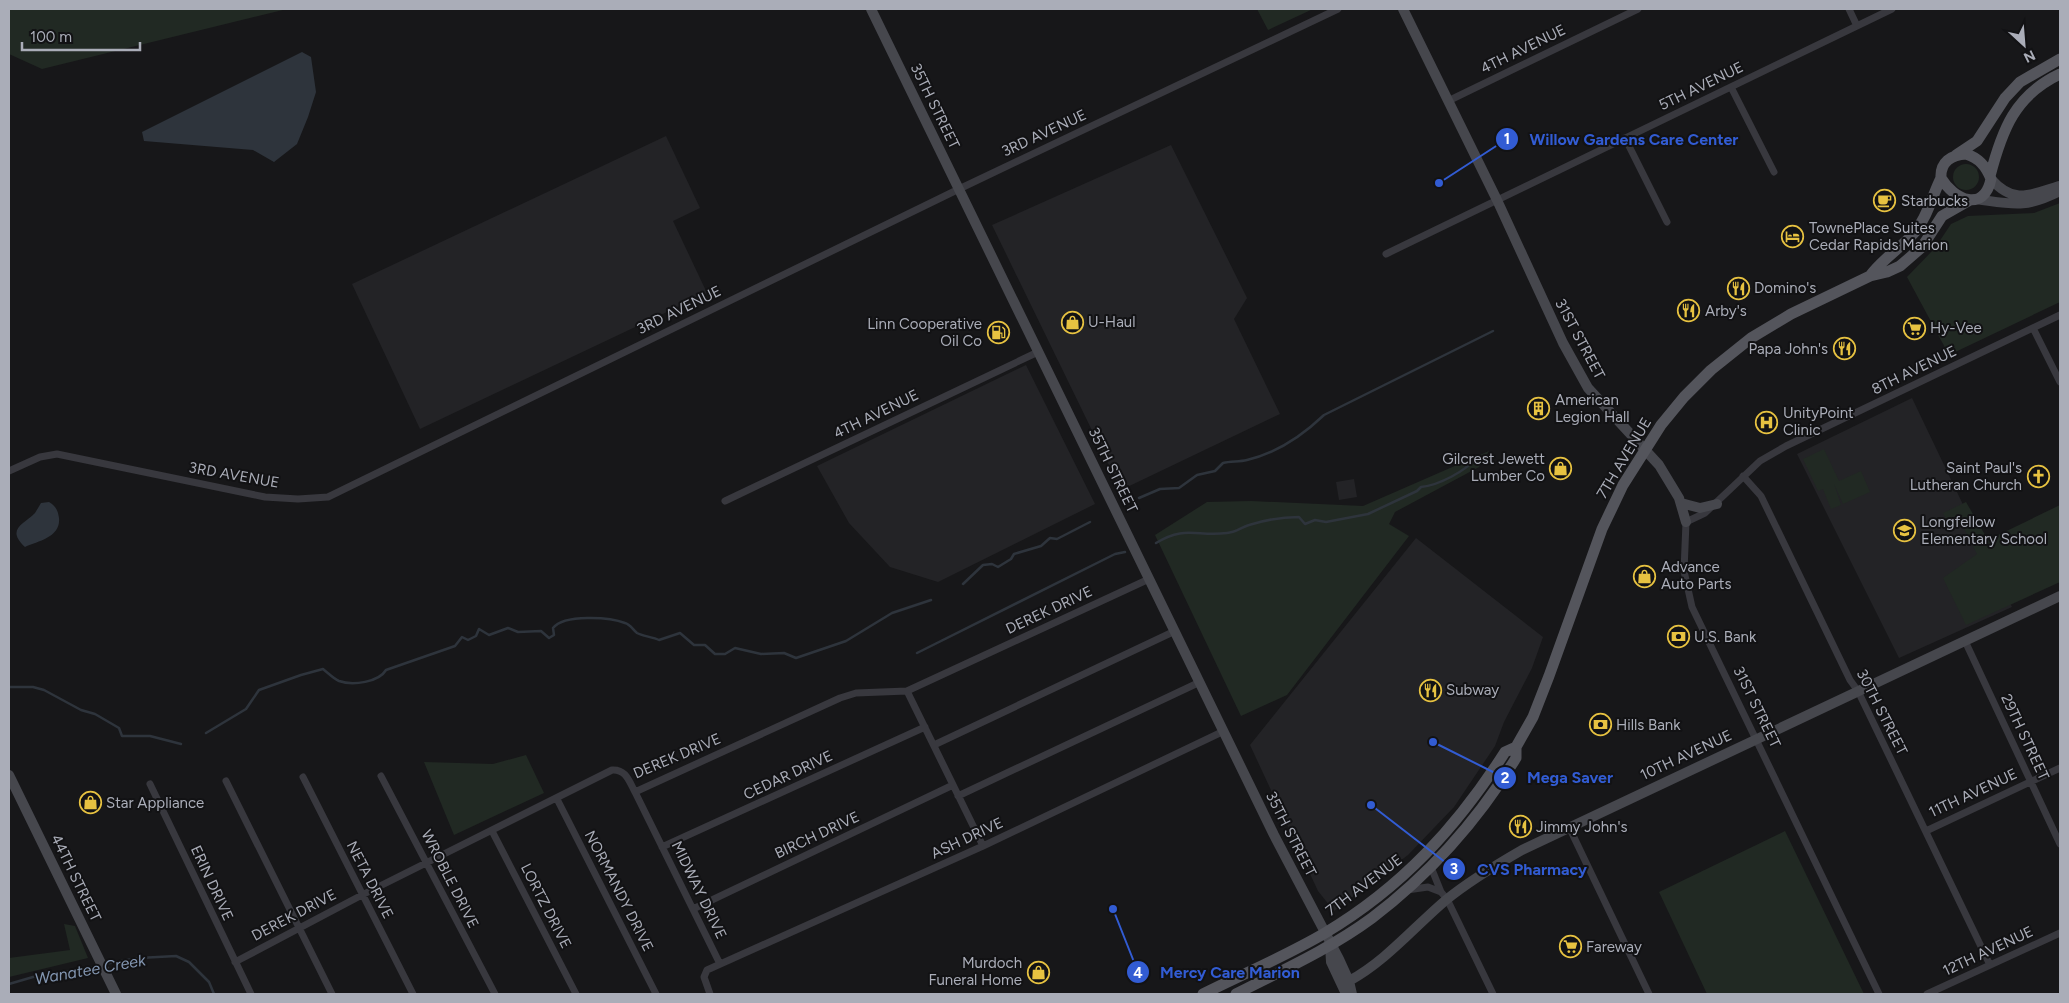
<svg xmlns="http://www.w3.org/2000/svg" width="2069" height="1003" font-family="Figtree,sans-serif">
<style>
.built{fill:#232326}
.green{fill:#212923}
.water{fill:#2e343c}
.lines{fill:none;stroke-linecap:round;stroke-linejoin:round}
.stream{stroke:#2e343c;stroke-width:2.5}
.street{stroke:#38383e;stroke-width:7}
.secondary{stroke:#46474d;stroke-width:10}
.primary{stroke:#54555c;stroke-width:11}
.labels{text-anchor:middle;stroke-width:4;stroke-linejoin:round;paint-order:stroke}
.street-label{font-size:15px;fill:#aaadb8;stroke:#121214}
.poi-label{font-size:15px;fill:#aaadb8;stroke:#121214;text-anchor:start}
.water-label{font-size:16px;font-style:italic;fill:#8396b1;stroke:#121214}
.leader{fill:none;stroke:#325cd3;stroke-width:2}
.callout-dot{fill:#325cd3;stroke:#121214;stroke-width:2}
.mark-label{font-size:15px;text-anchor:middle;font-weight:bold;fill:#fff}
.callout-label{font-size:16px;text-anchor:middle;font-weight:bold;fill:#325cd3;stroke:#121214;stroke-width:4;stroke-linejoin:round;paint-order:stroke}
</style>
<rect width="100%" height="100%" fill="#171719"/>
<path class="built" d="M666 136 700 208 673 221 707 293 420 429 352 284Z
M1171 145 1247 298 1234 319 1280 414 1121 490 992 225Z
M1026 365 1095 504 938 582 890 567 849 523 817 466Z
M1912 398 2012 607 1899 658 1797 454Z
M1354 479 1357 497 1339 500 1336 482Z
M1416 538 1543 637 1532 668 1504 722 1495 746 1454 807 1408 855 1334 911 1318 891 1250 745Z"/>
<path class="green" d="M9 9H287L42 69 9 54Z
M1257 9H1313L1268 30Z
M1953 177a13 13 0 1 1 26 0a13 13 0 1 1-26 0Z
M2060 203V302L1949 355 1907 277 1935 248 1951 224 1968 216 2034 213Z
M1824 449 1839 481 1861 471 1870 492 1843 504 1834 484 1841 505 1831 509 1823 489 1818 491 1803 459Z
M1489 451 1479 467 1395 512 1389 524 1409 536 1287 695 1241 716 1155 535 1207 502 1251 501 1363 506Z
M1966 502 1988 540 2060 505V582L1966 625 1943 578 1977 554 1961 523 1950 526 1943 513Z
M526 755 544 793 454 835 424 762 493 764Z
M1785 831 1864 994H1707L1659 892Z
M64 924 75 926 88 958 9 977V958L70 950Z"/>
<path class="water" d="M302 52 311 57 316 92 308 117 297 144 274 162 253 150 144 141 142 132Z
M49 502C56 506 58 511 59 518 61 537 39 541 25 547 6 529 23 525 35 513 37 510 39 506 41 503Z"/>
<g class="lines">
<path class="stream" d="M1139 498 1160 489 1179 488 1197 475 1215 471 1223 463C1231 461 1239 462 1247 460 1277 453 1302 436 1324 415L1493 331
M1156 543C1185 525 1197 537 1227 533 1235 533 1242 527 1249 525 1265 520 1282 517 1299 517L1305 524 1315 520 1326 522 1368 514 1417 491 1421 487C1440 485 1465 471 1478 457
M963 584 983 565 992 564 998 567 1011 559 1014 554 1041 546 1050 538 1057 539 1090 522
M917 653 1115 554 1125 552
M9 687H33L44 690 81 710 95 714 119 728 122 736H150L181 744
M206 733 246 709 259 690 301 675 323 669C328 673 334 679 339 681 353 686 379 682 386 670L455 646 462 637 468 640 476 636 479 629 489 635 508 628 518 632 541 631 549 638 554 635 553 628C564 614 610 617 625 623 630 624 633 630 637 633 642 636 653 637 659 640L680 633 694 645H705L715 654H725L735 648 761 654 784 653 796 658 846 641 892 613 931 600
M104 964 139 958 176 956 189 962 209 982 214 994
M9 984 33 977 99 966"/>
<path class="street" d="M1849 9 1857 26
M1731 87 1774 172
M1448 101 1638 9
M1625 138 1667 222
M1386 254 1892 9
M2033 328 2060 382
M9 471 40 457 57 454 265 497 298 499 328 497 959 189 1338 9
M1743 476 1761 496 1850 680 1858 691 1990 965
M725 501 1038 352
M1965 641 2060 844
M907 691 983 846
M934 745 1175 631
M381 776 495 994
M303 777 413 994
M226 781 332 994
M150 784 251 994
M635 792 840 698 856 693 907 691 1149 579
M958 796 1200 682
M557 799 656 994
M1569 827 1649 994
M492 831 576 994
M1926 831 2060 768
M662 847 925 727
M1431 867 1441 892 1447 899 1493 994
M1407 890 1428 887 1441 892
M693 909 953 785
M235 962 362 895 612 770C626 769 629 781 635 792L720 964
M710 994 704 977 707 970 983 846 1224 731
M1879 994 1692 607 1684 571 1686 522 1705 513 1760 461 1786 446 2060 315
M1927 994 2060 933"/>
<path class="secondary" d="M871 9 1274 835 1339 959 1349 981 1352 994
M1403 9 1497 200 1563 343 1588 388 1659 465 1679 498 1686 522
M1991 179C2014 205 2030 195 2059 186
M1975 199C2013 204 2024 209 2060 191
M1681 503 1700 508 1717 504
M9 775 116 994
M1330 945 1331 962 1346 994
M1349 981C1386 961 1414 927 1446 900 1469 881 1496 865 1522 850L2060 596"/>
<path class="primary" d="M1966 154C1979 158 1986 166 1991 179 1984 213 1954 200 1941 178 1940 162 1951 155 1966 154Z
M1956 155 1977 141 2005 98 2020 82 2060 59
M1990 176C2002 130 2015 95 2060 74
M1870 276C1882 259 1901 248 1915 232 1928 216 1932 196 1941 178
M1203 994C1243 974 1286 956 1325 933 1402 887 1457 827 1505 752L1516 747
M1236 994C1281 971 1330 949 1372 918 1430 874 1478 820 1516 758V747L1533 717 1549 676 1602 529 1623 485 1661 425 1684 397 1711 370 1751 338 1791 314 1870 276 1887 272 1900 266 1922 247 1942 216 1970 200"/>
</g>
<defs>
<symbol id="cafe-ring" viewBox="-11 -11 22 22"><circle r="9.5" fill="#121214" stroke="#e7c241" stroke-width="1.5"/><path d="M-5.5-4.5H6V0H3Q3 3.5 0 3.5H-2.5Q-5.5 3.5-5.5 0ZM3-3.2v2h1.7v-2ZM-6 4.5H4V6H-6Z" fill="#e7c241"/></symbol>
<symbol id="hotel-ring" viewBox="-11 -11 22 22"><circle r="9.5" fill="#121214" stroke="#e7c241" stroke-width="1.5"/><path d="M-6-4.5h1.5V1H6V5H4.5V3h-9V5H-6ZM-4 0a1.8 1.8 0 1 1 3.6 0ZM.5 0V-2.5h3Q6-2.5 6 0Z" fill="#e7c241"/></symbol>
<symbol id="restaurant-ring" viewBox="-11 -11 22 22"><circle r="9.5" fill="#121214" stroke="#e7c241" stroke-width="1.5"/><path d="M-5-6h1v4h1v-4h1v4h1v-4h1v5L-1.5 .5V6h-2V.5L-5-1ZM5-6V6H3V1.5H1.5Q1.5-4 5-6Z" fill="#e7c241"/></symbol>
<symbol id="shop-ring" viewBox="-11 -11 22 22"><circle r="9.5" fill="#121214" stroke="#e7c241" stroke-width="1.5"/><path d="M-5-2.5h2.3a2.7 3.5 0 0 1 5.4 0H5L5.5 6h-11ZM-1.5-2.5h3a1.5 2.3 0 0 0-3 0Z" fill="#e7c241"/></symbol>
<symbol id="supermarket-ring" viewBox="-11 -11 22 22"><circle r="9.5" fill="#121214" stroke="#e7c241" stroke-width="1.5"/><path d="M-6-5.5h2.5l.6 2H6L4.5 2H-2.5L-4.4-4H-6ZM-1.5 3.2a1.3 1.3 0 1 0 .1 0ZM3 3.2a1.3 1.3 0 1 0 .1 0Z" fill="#e7c241"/></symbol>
<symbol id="fuel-ring" viewBox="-11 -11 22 22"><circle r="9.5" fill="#121214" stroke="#e7c241" stroke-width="1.5"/><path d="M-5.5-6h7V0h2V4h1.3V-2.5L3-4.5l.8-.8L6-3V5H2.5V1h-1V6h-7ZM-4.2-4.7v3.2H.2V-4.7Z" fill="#e7c241"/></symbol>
<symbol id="building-ring" viewBox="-11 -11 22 22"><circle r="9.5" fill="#121214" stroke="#e7c241" stroke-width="1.5"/><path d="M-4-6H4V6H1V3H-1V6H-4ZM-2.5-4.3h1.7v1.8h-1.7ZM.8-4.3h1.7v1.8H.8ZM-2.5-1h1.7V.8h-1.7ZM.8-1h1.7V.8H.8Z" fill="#e7c241"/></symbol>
<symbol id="hospital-ring" viewBox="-11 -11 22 22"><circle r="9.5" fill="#121214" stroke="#e7c241" stroke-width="1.5"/><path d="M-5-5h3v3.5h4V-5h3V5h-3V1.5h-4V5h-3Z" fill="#e7c241"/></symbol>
<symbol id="church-ring" viewBox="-11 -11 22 22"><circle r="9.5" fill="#121214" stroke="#e7c241" stroke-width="1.5"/><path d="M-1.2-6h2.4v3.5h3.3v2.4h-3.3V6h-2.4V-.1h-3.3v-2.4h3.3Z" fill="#e7c241"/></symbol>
<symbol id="school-ring" viewBox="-11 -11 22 22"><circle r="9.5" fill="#121214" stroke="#e7c241" stroke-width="1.5"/><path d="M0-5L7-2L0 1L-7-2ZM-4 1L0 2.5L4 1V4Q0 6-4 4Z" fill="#e7c241"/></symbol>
<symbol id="bank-ring" viewBox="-11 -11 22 22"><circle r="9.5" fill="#121214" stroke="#e7c241" stroke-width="1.5"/><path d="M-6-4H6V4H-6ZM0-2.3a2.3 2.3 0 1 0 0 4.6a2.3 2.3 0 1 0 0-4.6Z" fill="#e7c241"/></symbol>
</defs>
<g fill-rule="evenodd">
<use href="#cafe-ring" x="1872" y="188" width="25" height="25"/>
<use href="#hotel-ring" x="1780" y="224" width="25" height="25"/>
<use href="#restaurant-ring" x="1726" y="276" width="25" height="25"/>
<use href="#restaurant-ring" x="1676" y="298" width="25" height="25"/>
<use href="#shop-ring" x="1060" y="310" width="25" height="25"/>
<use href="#supermarket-ring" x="1902" y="316" width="25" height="25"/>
<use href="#fuel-ring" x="986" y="320" width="25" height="25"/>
<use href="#restaurant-ring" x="1832" y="336" width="25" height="25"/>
<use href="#building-ring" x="1526" y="396" width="25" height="25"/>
<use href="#hospital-ring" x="1754" y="410" width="25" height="25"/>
<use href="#shop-ring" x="1548" y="456" width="25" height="25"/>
<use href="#church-ring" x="2026" y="464" width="25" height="25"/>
<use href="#school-ring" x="1892" y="518" width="25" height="25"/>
<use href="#shop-ring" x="1632" y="564" width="25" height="25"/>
<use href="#bank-ring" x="1666" y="624" width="25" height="25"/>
<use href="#restaurant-ring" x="1418" y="678" width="25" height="25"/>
<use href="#bank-ring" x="1588" y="712" width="25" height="25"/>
<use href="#shop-ring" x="78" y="790" width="25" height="25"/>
<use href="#restaurant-ring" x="1508" y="814" width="25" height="25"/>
<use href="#supermarket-ring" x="1558" y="934" width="25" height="25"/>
<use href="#shop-ring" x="1026" y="960" width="25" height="25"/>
</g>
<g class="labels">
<g class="street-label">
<text transform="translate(1523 49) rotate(-26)" y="5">4TH AVENUE</text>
<text transform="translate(1701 86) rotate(-26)" y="5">5TH AVENUE</text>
<text transform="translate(935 106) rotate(64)" y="5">35TH STREET</text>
<text transform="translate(1044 133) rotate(-25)" y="5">3RD AVENUE</text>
<text transform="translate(679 310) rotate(-26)" y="5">3RD AVENUE</text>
<text transform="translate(1580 339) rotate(62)" y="5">31ST STREET</text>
<text transform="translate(1914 370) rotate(-26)" y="5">8TH AVENUE</text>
<text transform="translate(876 414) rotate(-26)" y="5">4TH AVENUE</text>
<text transform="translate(1624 458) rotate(-59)" y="5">7TH AVENUE</text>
<text transform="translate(1113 470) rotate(64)" y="5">35TH STREET</text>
<text transform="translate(234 475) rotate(10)" y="5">3RD AVENUE</text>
<text transform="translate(1049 610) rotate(-25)" y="5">DEREK DRIVE</text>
<text transform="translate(1757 707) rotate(64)" y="5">31ST STREET</text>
<text transform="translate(1882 712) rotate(63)" y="5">30TH STREET</text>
<text transform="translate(2025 737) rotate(65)" y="5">29TH STREET</text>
<text transform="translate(1686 755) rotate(-25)" y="5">10TH AVENUE</text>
<text transform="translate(677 756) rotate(-23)" y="5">DEREK DRIVE</text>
<text transform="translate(788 775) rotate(-25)" y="5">CEDAR DRIVE</text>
<text transform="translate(1973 793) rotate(-25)" y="5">11TH AVENUE</text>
<text transform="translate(1291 834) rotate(63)" y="5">35TH STREET</text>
<text transform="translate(817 835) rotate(-25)" y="5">BIRCH DRIVE</text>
<text transform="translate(967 838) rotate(-25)" y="5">ASH DRIVE</text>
<text transform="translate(76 878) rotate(64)" y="5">44TH STREET</text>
<text transform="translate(450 879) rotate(63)" y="5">WROBLE DRIVE</text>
<text transform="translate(370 880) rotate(63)" y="5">NETA DRIVE</text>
<text transform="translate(212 883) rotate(65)" y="5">ERIN DRIVE</text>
<text transform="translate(1364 885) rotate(-37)" y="5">7TH AVENUE</text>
<text transform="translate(699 890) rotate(64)" y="5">MIDWAY DRIVE</text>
<text transform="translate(619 891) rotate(63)" y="5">NORMANDY DRIVE</text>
<text transform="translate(546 906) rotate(63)" y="5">LORTZ DRIVE</text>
<text transform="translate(294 915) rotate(-28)" y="5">DEREK DRIVE</text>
<text transform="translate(1988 951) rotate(-25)" y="5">12TH AVENUE</text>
</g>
<g class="poi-label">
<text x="1901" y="206">Starbucks</text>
<text x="1809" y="233">TownePlace Suites<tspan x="1809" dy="17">Cedar Rapids Marion</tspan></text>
<text x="1754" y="293">Domino's</text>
<text x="1705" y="316">Arby's</text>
<text x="1088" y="327">U-Haul</text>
<text x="982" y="329" text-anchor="end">Linn Cooperative<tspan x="982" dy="17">Oil Co</tspan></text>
<text x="1930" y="333">Hy-Vee</text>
<text x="1828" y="354" text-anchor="end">Papa John's</text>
<text x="1555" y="405">American<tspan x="1555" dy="17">Legion Hall</tspan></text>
<text x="1783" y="418">UnityPoint<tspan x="1783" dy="17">Clinic</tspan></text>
<text x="1545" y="464" text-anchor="end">Gilcrest Jewett<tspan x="1545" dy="17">Lumber Co</tspan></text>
<text x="2022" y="473" text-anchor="end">Saint Paul's<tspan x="2022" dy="17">Lutheran Church</tspan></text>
<text x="1921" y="527">Longfellow<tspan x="1921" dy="17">Elementary School</tspan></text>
<text x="1661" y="572">Advance<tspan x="1661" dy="17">Auto Parts</tspan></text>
<text x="1694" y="642">U.S. Bank</text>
<text x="1446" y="695">Subway</text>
<text x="1616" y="730">Hills Bank</text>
<text x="106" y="808">Star Appliance</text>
<text x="1536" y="832">Jimmy John's</text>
<text x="1586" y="952">Fareway</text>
<text x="1022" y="968" text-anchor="end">Murdoch<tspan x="1022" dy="17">Funeral Home</tspan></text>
</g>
<g class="water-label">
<text transform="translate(90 969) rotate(-10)" y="6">Wanatee Creek</text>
</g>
</g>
<path class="leader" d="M1439 183L1507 139M1433 742L1505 778M1371 805L1454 869M1113 909L1138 972"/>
<g class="callout-dot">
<circle cx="1439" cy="183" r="5"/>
<circle cx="1433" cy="742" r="5"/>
<circle cx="1371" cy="805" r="5"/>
<circle cx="1113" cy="909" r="5"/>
<circle cx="1507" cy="139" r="12"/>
<circle cx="1505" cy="778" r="12"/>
<circle cx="1454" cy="869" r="12"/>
<circle cx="1138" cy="972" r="12"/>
</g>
<g class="mark-label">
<text x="1507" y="144">1</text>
<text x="1505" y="783">2</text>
<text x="1454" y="874">3</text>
<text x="1138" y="978">4</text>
</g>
<g class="callout-label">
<text x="1634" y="145">Willow Gardens Care Center</text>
<text x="1570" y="783">Mega Saver</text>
<text x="1532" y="875">CVS Pharmacy</text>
<text x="1230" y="978">Mercy Care Marion</text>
</g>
<rect width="2069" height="1003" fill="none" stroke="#aaadb8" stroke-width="20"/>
<g transform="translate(2024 45) rotate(154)" stroke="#121214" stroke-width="4" paint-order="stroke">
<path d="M0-4L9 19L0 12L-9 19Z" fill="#aaadb8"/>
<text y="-8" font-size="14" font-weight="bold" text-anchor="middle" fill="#aaadb8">N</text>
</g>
<path d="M22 42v8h118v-8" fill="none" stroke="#aaadb8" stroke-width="2.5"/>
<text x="30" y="42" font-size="15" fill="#aaadb8" stroke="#121214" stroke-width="4" paint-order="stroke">100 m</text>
</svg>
